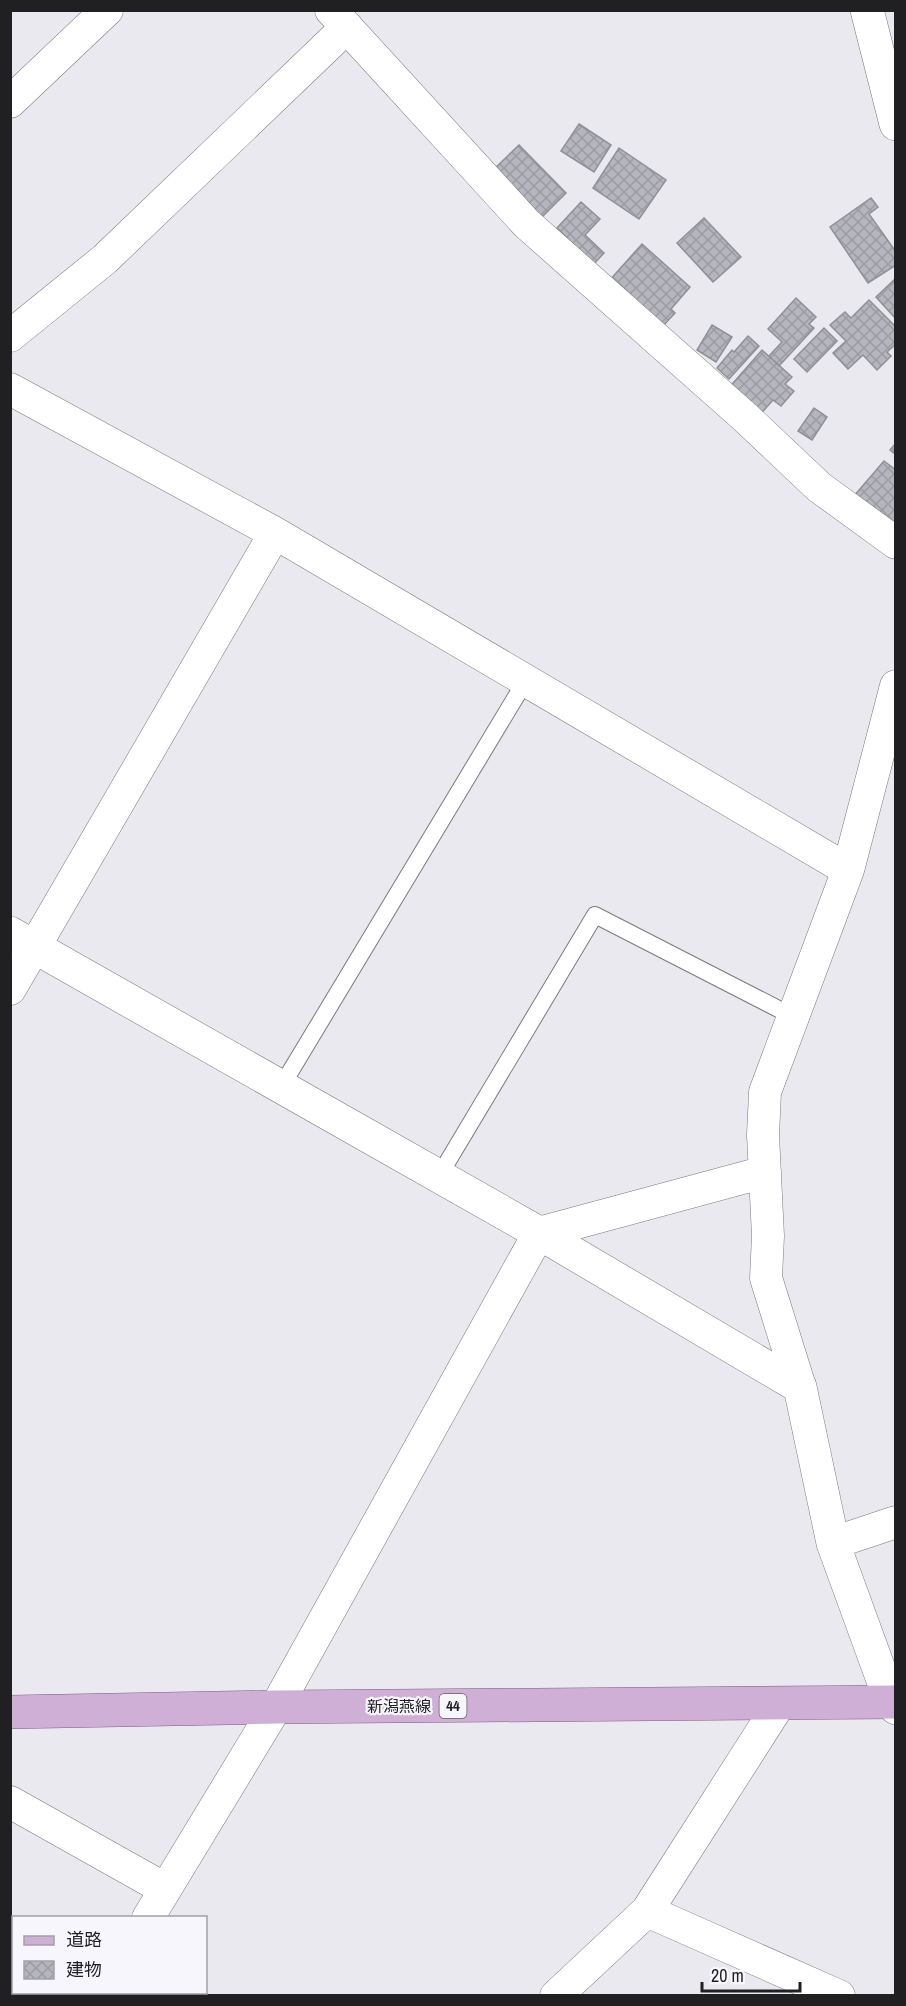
<svg xmlns="http://www.w3.org/2000/svg" width="906" height="2006" font-family="'Archivo Narrow','Noto Sans JP',sans-serif">
<style>
.building{fill:url(#building-cross-hatch);stroke:#8f9096;stroke-width:1.5}
.lines{fill:none;stroke-linecap:round;stroke-linejoin:round}
.lane-casing{stroke:#7b797f;stroke-width:18}
.street-casing{stroke:#7b797f;stroke-width:33}
.secondary-casing{stroke:#7b797f;stroke-width:34}
.primary-casing{stroke:#7e5a86;stroke-width:34}
.lane{stroke:#fff;stroke-width:16}
.street{stroke:#fff;stroke-width:32}
.secondary{stroke:#fff;stroke-width:33}
.primary{stroke:#d0afd7;stroke-width:33}
.labels{text-anchor:middle;stroke-width:4.5;stroke-linejoin:round;paint-order:stroke}
.shield{fill:#f8f6fd;stroke:#616063;stroke-width:1.5}
.shield-label{font-size:15px;font-weight:bold;fill:#201f21}
.street-label{font-size:16px;fill:#201f21;stroke:#f8f6fd}
</style>
<defs>
<pattern id="building-cross-hatch" width="8" height="8" patternUnits="userSpaceOnUse" patternTransform="scale(1.5)"><rect width="8" height="8" fill="#b5b6bd"/><path d="M0 0l8 8M0 8l8-8" fill="none" stroke="#9b9ca2"/></pattern>
</defs>
<rect width="100%" height="100%" fill="#ebe9f0"/>
<path class="building" d="M579 124 611 145 594 172 561 151Z
M519 145 566 193 538 221 490 173Z
M619 148 666 180 639 219 593 188Z
M871 198 878 207 869 214 896 252V265L868 283 830 227Z
M581 202 600 219 585 235 604 253 590 268 572 243 557 228Z
M704 218 741 257 713 282 677 243Z
M642 244 690 287 671 309 675 313 661 328 609 281Z
M896 278V319L876 297Z
M796 298 816 317 809 324 814 328 779 366 769 356 782 342 768 329Z
M869 300 896 327V344L887 352 891 356 877 370 863 355 848 369 833 353 846 341 830 325 845 312 851 318Z
M712 325 732 337 716 362 697 350Z
M824 328 837 341 807 372 794 359Z
M748 336 759 346 729 379 717 368 732 350 734 352Z
M762 350 792 377 785 384 794 391 781 406 773 400 757 418 727 390Z
M814 408 827 417 812 440 798 431Z
M896 443V455L890 450Z
M884 461 896 470V532L854 496Z"/>
<g class="lines">
<defs>
<path id="lane" d="M281 1087 526 680
M439 1176 595 915 794 1017"/>
<path id="street" d="M331 10 527 224 746 418 819 487 896 543
M10 102 107 10
M10 336 105 259 347 27
M10 389 275 533 848 870
M10 989 275 533
M800 1387 766 1278 768 1236 763 1135 765 1092 848 870 896 686
M833 1543 896 1522
M10 1802 165 1889
M647 1911 839 1996
M148 1918 276 1707 539 1233 765 1172
M100 1996 102 1992
M556 1996 647 1911 780 1703"/>
<path id="secondary" d="M867 10 896 124
M10 933 539 1233 800 1387 833 1543 891 1702 896 1708"/>
<path id="primary" d="M10 1712 276 1707 896 1702"/>
</defs>
<use href="#lane" class="lane-casing"/>
<use href="#street" class="street-casing"/>
<use href="#secondary" class="secondary-casing"/>
<use href="#primary" class="primary-casing"/>
<use href="#lane" class="lane"/>
<use href="#street" class="street"/>
<use href="#secondary" class="secondary"/>
<use href="#primary" class="primary"/>
</g>
<g class="labels">
<rect class="shield" x="439.5" y="1694" width="27" height="24" rx="4.5"/>
<g class="shield-label">
<text x="453" y="1711">44</text>
</g>
<g class="street-label">
<text x="399" y="1712">新潟燕線</text>
</g>
</g>
<rect width="906" height="2006" fill="none" stroke="#201f21" stroke-width="24"/>
<rect x="12" y="1916" width="195" height="78" fill="#f8f6fd" stroke="#a2a0a5" stroke-width="1.5"/>
<rect x="24" y="1936" width="30" height="9" fill="#d0afd7" stroke="#a2a0a5" stroke-width="1.5"/>
<text x="66" y="1946" font-size="18" fill="#201f21">道路</text>
<rect x="24" y="1961" width="30" height="18" fill="url(#building-cross-hatch)" stroke="#a2a0a5" stroke-width="1.5"/>
<text x="66" y="1976" font-size="18" fill="#201f21">建物</text>
<path d="M702 1982v9h98v-9" fill="none" stroke="#201f21" stroke-width="3"/>
<text x="711" y="1982" font-size="18" fill="#201f21" stroke="#f8f6fd" stroke-width="4.5" paint-order="stroke">20 m</text>
</svg>
